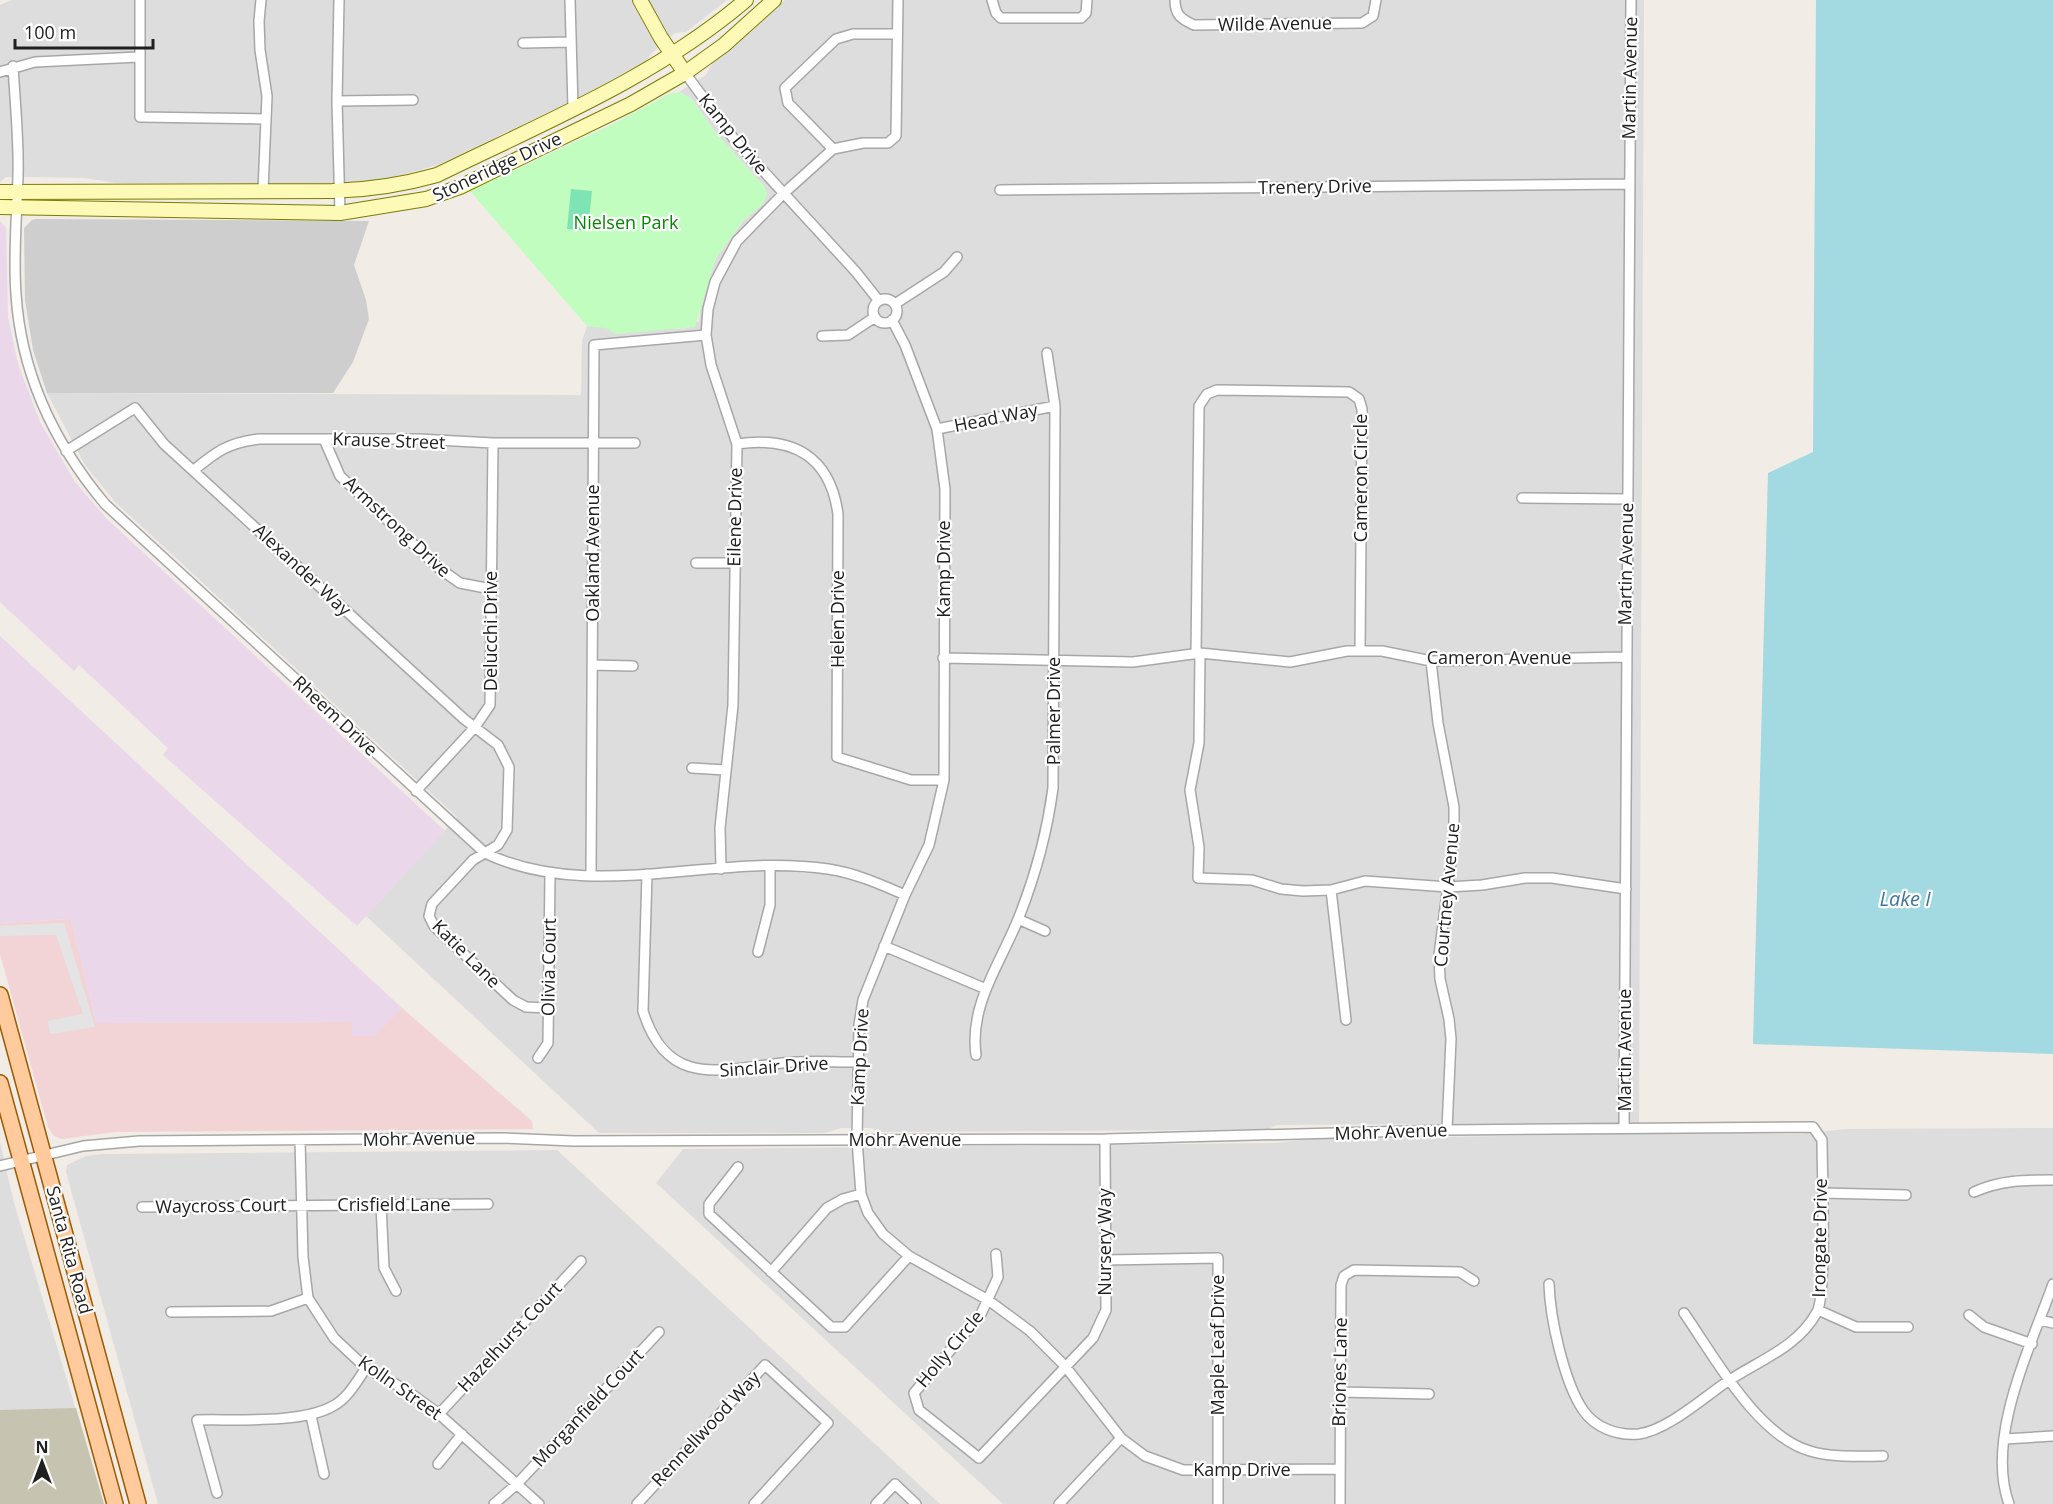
<svg xmlns="http://www.w3.org/2000/svg" width="2053" height="1504" font-family="'Open Sans',sans-serif">
<style>
.residential{fill:#dedddd}
.commercial{fill:#f2d4d6}
.industrial{fill:#ead7e9}
.religious{fill:#cecece}
.construction{fill:#c6c4b0}
.park{fill:#c2fdc0}
.pitch{fill:#7fe4b3}
.parking{fill:#e4e4e4}
.water{fill:#a3d9e1}
.lines{fill:none;stroke-linecap:round;stroke-linejoin:round}
.street-casing{stroke:#a7a7a7;stroke-width:12}
.secondary-casing{stroke:#7c7d00;stroke-width:16}
.primary-casing{stroke:#9b5900;stroke-width:18}
.street{stroke:#fff;stroke-width:9}
.secondary{stroke:#fdfab7;stroke-width:14}
.primary{stroke:#ffcb9c;stroke-width:15}
.labels{text-anchor:middle;stroke-width:4.5;stroke-linejoin:round;paint-order:stroke}
.street-label{font-size:18px;fill:#202020;stroke:#fff}
.park-label{font-size:18px;fill:#078605;stroke:#fff}
.water-label{font-size:20px;font-style:italic;fill:#3d779d;stroke:#fff}
</style>
<rect width="100%" height="100%" fill="#f1ece5"/>
<path class="residential" d="M12 0H727L686 32 675 33 652 53 644 64 559 107 440 164 382 181 351 184 116 183 84 178 35 177H6L0 182V5Z
M785 0H1644L1639 1123 1277 1125 1268 1129 1202 1130 881 1132 871 1128H841L825 1133H599L366 916 457 817 115 502 85 465 47 393 581 395 582 341 587 326 679 329 688 328 699 321 702 296 716 258 743 221 764 203V186L715 132 692 99 679 92 706 75 712 63Z
M2053 1128V1504H1003L656 1183 683 1149 1275 1143 1335 1136 1344 1139 1647 1133 1800 1134 1845 1129Z
M0 1142 14 1203 104 1504H0Z
M557 1150 940 1504H158L66 1172 67 1165 86 1156 102 1154Z"/>
<path class="commercial" d="M71 919 96 1023 352 1022V1036H374L402 1008 532 1121 533 1129 115 1132 62 1139 54 1136 48 1127 0 954V923Z"/>
<path class="industrial" d="M0 221 6 228 8 317 18 364 40 422 75 482 108 520 445 831 357 926 163 755 168 748 79 665 74 671 0 602Z
M0 636 402 1008 375 1036H352V1022L96 1023 71 919 0 923Z"/>
<path class="religious" d="M36 219 369 221 354 265 366 300 369 319 353 362 333 393H47L33 350 25 300 24 228 32 220Z"/>
<path class="construction" d="M76 1408 104 1504H0V1410Z"/>
<path class="park" d="M679 92 692 99 715 132 764 186 767 194 764 203 743 221 716 258 695 327 616 334 606 328 587 326 470 191 613 124 669 94Z"/>
<path class="pitch" d="M571 189 592 191 588 231 567 229Z"/>
<path class="parking" d="M64 923 95 1027 50 1034 48 1021 83 1014 56 935 0 936V926Z"/>
<path class="water" d="M1816 0H2053V1054L1753 1044 1768 473 1813 452Z"/>
<g class="lines">
<defs>
<path id="street" d="M140 0V117L265 119
M261 0 259 21 260 50 267 96 263 191
M339 0 337 101 340 213
M570 0 573 108
M992 0 996 13 1001 18H1081L1086 13 1087 0
M1175 0C1175 15 1181 19 1194 25L1362 23 1373 16 1376 0
M523 43 570 42
M13 66C15 102 19 139 18 175 17 214 13 255 16 294 21 373 54 443 105 504L485 853C592 904 715 852 828 869 855 873 880 884 905 895
M0 72 35 62 138 57
M685 73 734 139 856 272 879 301
M337 101 413 100
M833 149 788 103 785 88 836 39 853 34H897
M1000 190 1629 184
M873 311a12 12 0 1 1 24 0a12 12 0 1 1-24 0Z
M895 304 944 272 957 257
M892 320 905 345 937 429 945 489 944 780 929 845 905 895 863 1000 859 1025 857 1140 861 1194 868 1213 883 1234 909 1256 988 1300 1030 1331 1065 1366 1121 1438 1145 1456 1183 1470 1339 1469
M822 336 848 335 875 317
M937 429 1055 406
M324 439 340 476 440 569 460 583 491 589
M737 444C793 436 830 456 838 514L837 757 911 780H944
M66 451 135 408 164 444 464 719 498 745 509 767 507 830 498 845 473 860 432 904 429 916 434 926 513 1000 526 1007 549 1008
M194 470C217 451 228 443 259 439H418L493 443H635
M1522 498 1627 499
M696 563H735
M1200 653 1199 743 1190 790 1199 847 1198 878 1252 880 1281 889 1303 891 1331 890 1365 881 1448 887 1482 885 1525 878H1552L1626 889
M1196 654 1199 406 1207 394 1217 390 1349 392 1359 399 1362 409 1360 651
M943 658 1133 662 1200 653 1290 662 1347 651H1382L1431 661 1625 657
M1431 661 1438 723 1454 807V838L1439 955 1440 979 1449 1019 1451 1039 1447 1130
M592 665 633 666
M692 768 725 770
M416 791 475 727 490 705 493 443
M721 869 720 828 733 705 737 444 711 365 706 335 708 309 715 282 737 241 783 194 833 149 863 143H888L896 136 898 0
M591 874 594 345 706 335
M647 874 643 1011C667 1088 719 1070 782 1063 806 1060 832 1062 856 1062
M1331 890 1346 1020
M1018 919 1045 931
M884 946 986 989
M758 952 770 905V867
M976 1055C969 1004 1001 963 1019 917 1036 874 1047 833 1053 788L1055 406 1047 353
M538 1058 548 1043 550 873
M1624 1128 1631 0
M300 1140 303 1257 308 1298 334 1338 366 1368 406 1390 439 1414 539 1504
M0 1166 83 1146 139 1141 502 1138 574 1141 1105 1139 1447 1130 1813 1127 1822 1140C1822 1168 1827 1294 1817 1312 1798 1347 1760 1360 1728 1381 1704 1397 1668 1430 1639 1434 1618 1436 1595 1428 1583 1410 1564 1382 1550 1318 1549 1284
M738 1167 709 1204V1214L831 1327H845L909 1256
M1974 1192C2001 1180 2024 1180 2053 1180
M1823 1193 1906 1195
M381 1205 384 1268 396 1291
M142 1207 488 1204
M996 1254 998 1277 981 1314 914 1393 919 1410 979 1458 1093 1338 1106 1310 1105 1139
M1106 1260 1218 1258V1504
M771 1272 827 1208 843 1199 861 1194
M1818 1310 1856 1327H1908
M171 1312 271 1311 308 1298
M1684 1313C1714 1356 1757 1436 1810 1451 1833 1458 1859 1456 1883 1456
M1969 1315 1984 1327 2032 1344
M2040 1320 2053 1323
M1341 1392 1429 1394
M439 1414 581 1261
M311 1416 324 1474
M2005 1439 2053 1436
M438 1464 462 1434
M217 1493 197 1420C234 1419 302 1424 333 1406 348 1398 357 1381 366 1368
M494 1504 517 1484 659 1332
M637 1504 765 1365 828 1423 754 1504
M876 1504 895 1484 916 1504
M1059 1504 1121 1438
M1340 1504 1341 1285 1344 1276 1354 1270 1460 1272 1474 1281
M2009 1504C1985 1438 2031 1346 2053 1284"/>
<path id="secondary" d="M640 0 661 38 685 73
M0 192 332 191C368 190 402 185 437 175 543 123 656 77 746 0
M0 207 340 213 426 199 460 187 631 104 685 73 724 45 774 0"/>
<path id="primary" d="M0 995 138 1504
M0 1083 115 1504"/>
</defs>
<use href="#street" class="street-casing"/>
<use href="#secondary" class="secondary-casing"/>
<use href="#primary" class="primary-casing"/>
<use href="#street" class="street"/>
<use href="#secondary" class="secondary"/>
<use href="#primary" class="primary"/>
</g>
<g class="labels">
<g class="street-label">
<text transform="translate(1275 24) rotate(-1)" y="6">Wilde Avenue</text>
<text transform="translate(1630 78) rotate(-89)" y="6">Martin Avenue</text>
<text transform="translate(733 134) rotate(51)" y="6">Kamp Drive</text>
<text transform="translate(497 167) rotate(-25)" y="6">Stoneridge Drive</text>
<text transform="translate(1315 187) rotate(-1)" y="6">Trenery Drive</text>
<text transform="translate(996 418) rotate(-11)" y="6">Head Way</text>
<text transform="translate(389 441) rotate(2)" y="6">Krause Street</text>
<text transform="translate(1361 478) rotate(-90)" y="6">Cameron Circle</text>
<text transform="translate(735 517) rotate(-89)" y="6">Eilene Drive</text>
<text transform="translate(397 527) rotate(43)" y="6">Armstrong Drive</text>
<text transform="translate(593 553) rotate(-90)" y="6">Oakland Avenue</text>
<text transform="translate(1626 564) rotate(-89)" y="6">Martin Avenue</text>
<text transform="translate(944 569) rotate(-90)" y="6">Kamp Drive</text>
<text transform="translate(302 570) rotate(43)" y="6">Alexander Way</text>
<text transform="translate(838 619) rotate(-90)" y="6">Helen Drive</text>
<text transform="translate(491 631) rotate(-90)" y="6">Delucchi Drive</text>
<text x="1499" y="664">Cameron Avenue</text>
<text transform="translate(1054 711) rotate(-90)" y="6">Palmer Drive</text>
<text transform="translate(335 716) rotate(43)" y="6">Rheem Drive</text>
<text transform="translate(1447 895) rotate(-85)" y="6">Courtney Avenue</text>
<text transform="translate(466 954) rotate(45)" y="6">Katie Lane</text>
<text transform="translate(549 967) rotate(-89)" y="6">Olivia Court</text>
<text transform="translate(1625 1050) rotate(-90)" y="6">Martin Avenue</text>
<text transform="translate(860 1057) rotate(-87)" y="6">Kamp Drive</text>
<text transform="translate(774 1067) rotate(-4)" y="6">Sinclair Drive</text>
<text transform="translate(1391 1132) rotate(-2)" y="6">Mohr Avenue</text>
<text transform="translate(419 1139) rotate(-1)" y="6">Mohr Avenue</text>
<text x="905" y="1146">Mohr Avenue</text>
<text x="394" y="1211">Crisfield Lane</text>
<text transform="translate(221 1206) rotate(-1)" y="6">Waycross Court</text>
<text transform="translate(1820 1238) rotate(-89)" y="6">Irongate Drive</text>
<text transform="translate(1105 1242) rotate(-90)" y="6">Nursery Way</text>
<text transform="translate(69 1250) rotate(75)" y="6">Santa Rita Road</text>
<text transform="translate(510 1337) rotate(-47)" y="6">Hazelhurst Court</text>
<text transform="translate(1218 1345) rotate(-90)" y="6">Maple Leaf Drive</text>
<text transform="translate(950 1349) rotate(-50)" y="6">Holly Circle</text>
<text transform="translate(1340 1372) rotate(-89)" y="6">Briones Lane</text>
<text transform="translate(400 1388) rotate(35)" y="6">Kolln Street</text>
<text transform="translate(588 1408) rotate(-47)" y="6">Morganfield Court</text>
<text transform="translate(706 1429) rotate(-47)" y="6">Rennellwood Way</text>
<text x="1242" y="1476">Kamp Drive</text>
</g>
<g class="park-label">
<text x="626" y="229">Nielsen Park</text>
</g>
<g class="water-label">
<text x="1905" y="906">Lake I</text>
</g>
</g>
<g transform="translate(42 1462)" stroke="#ffffff" stroke-width="4.5" paint-order="stroke">
<path d="M0-4.5L10 22L0 15L-10 22Z" fill="#202020"/>
<text y="-9" font-size="16" font-weight="bold" text-anchor="middle" fill="#202020">N</text>
</g>
<path d="M15 39v9h138v-9" fill="none" stroke="#202020" stroke-width="3"/>
<text x="24" y="39" font-size="18" fill="#202020" stroke="#ffffff" stroke-width="4.5" paint-order="stroke">100 m</text>
</svg>
